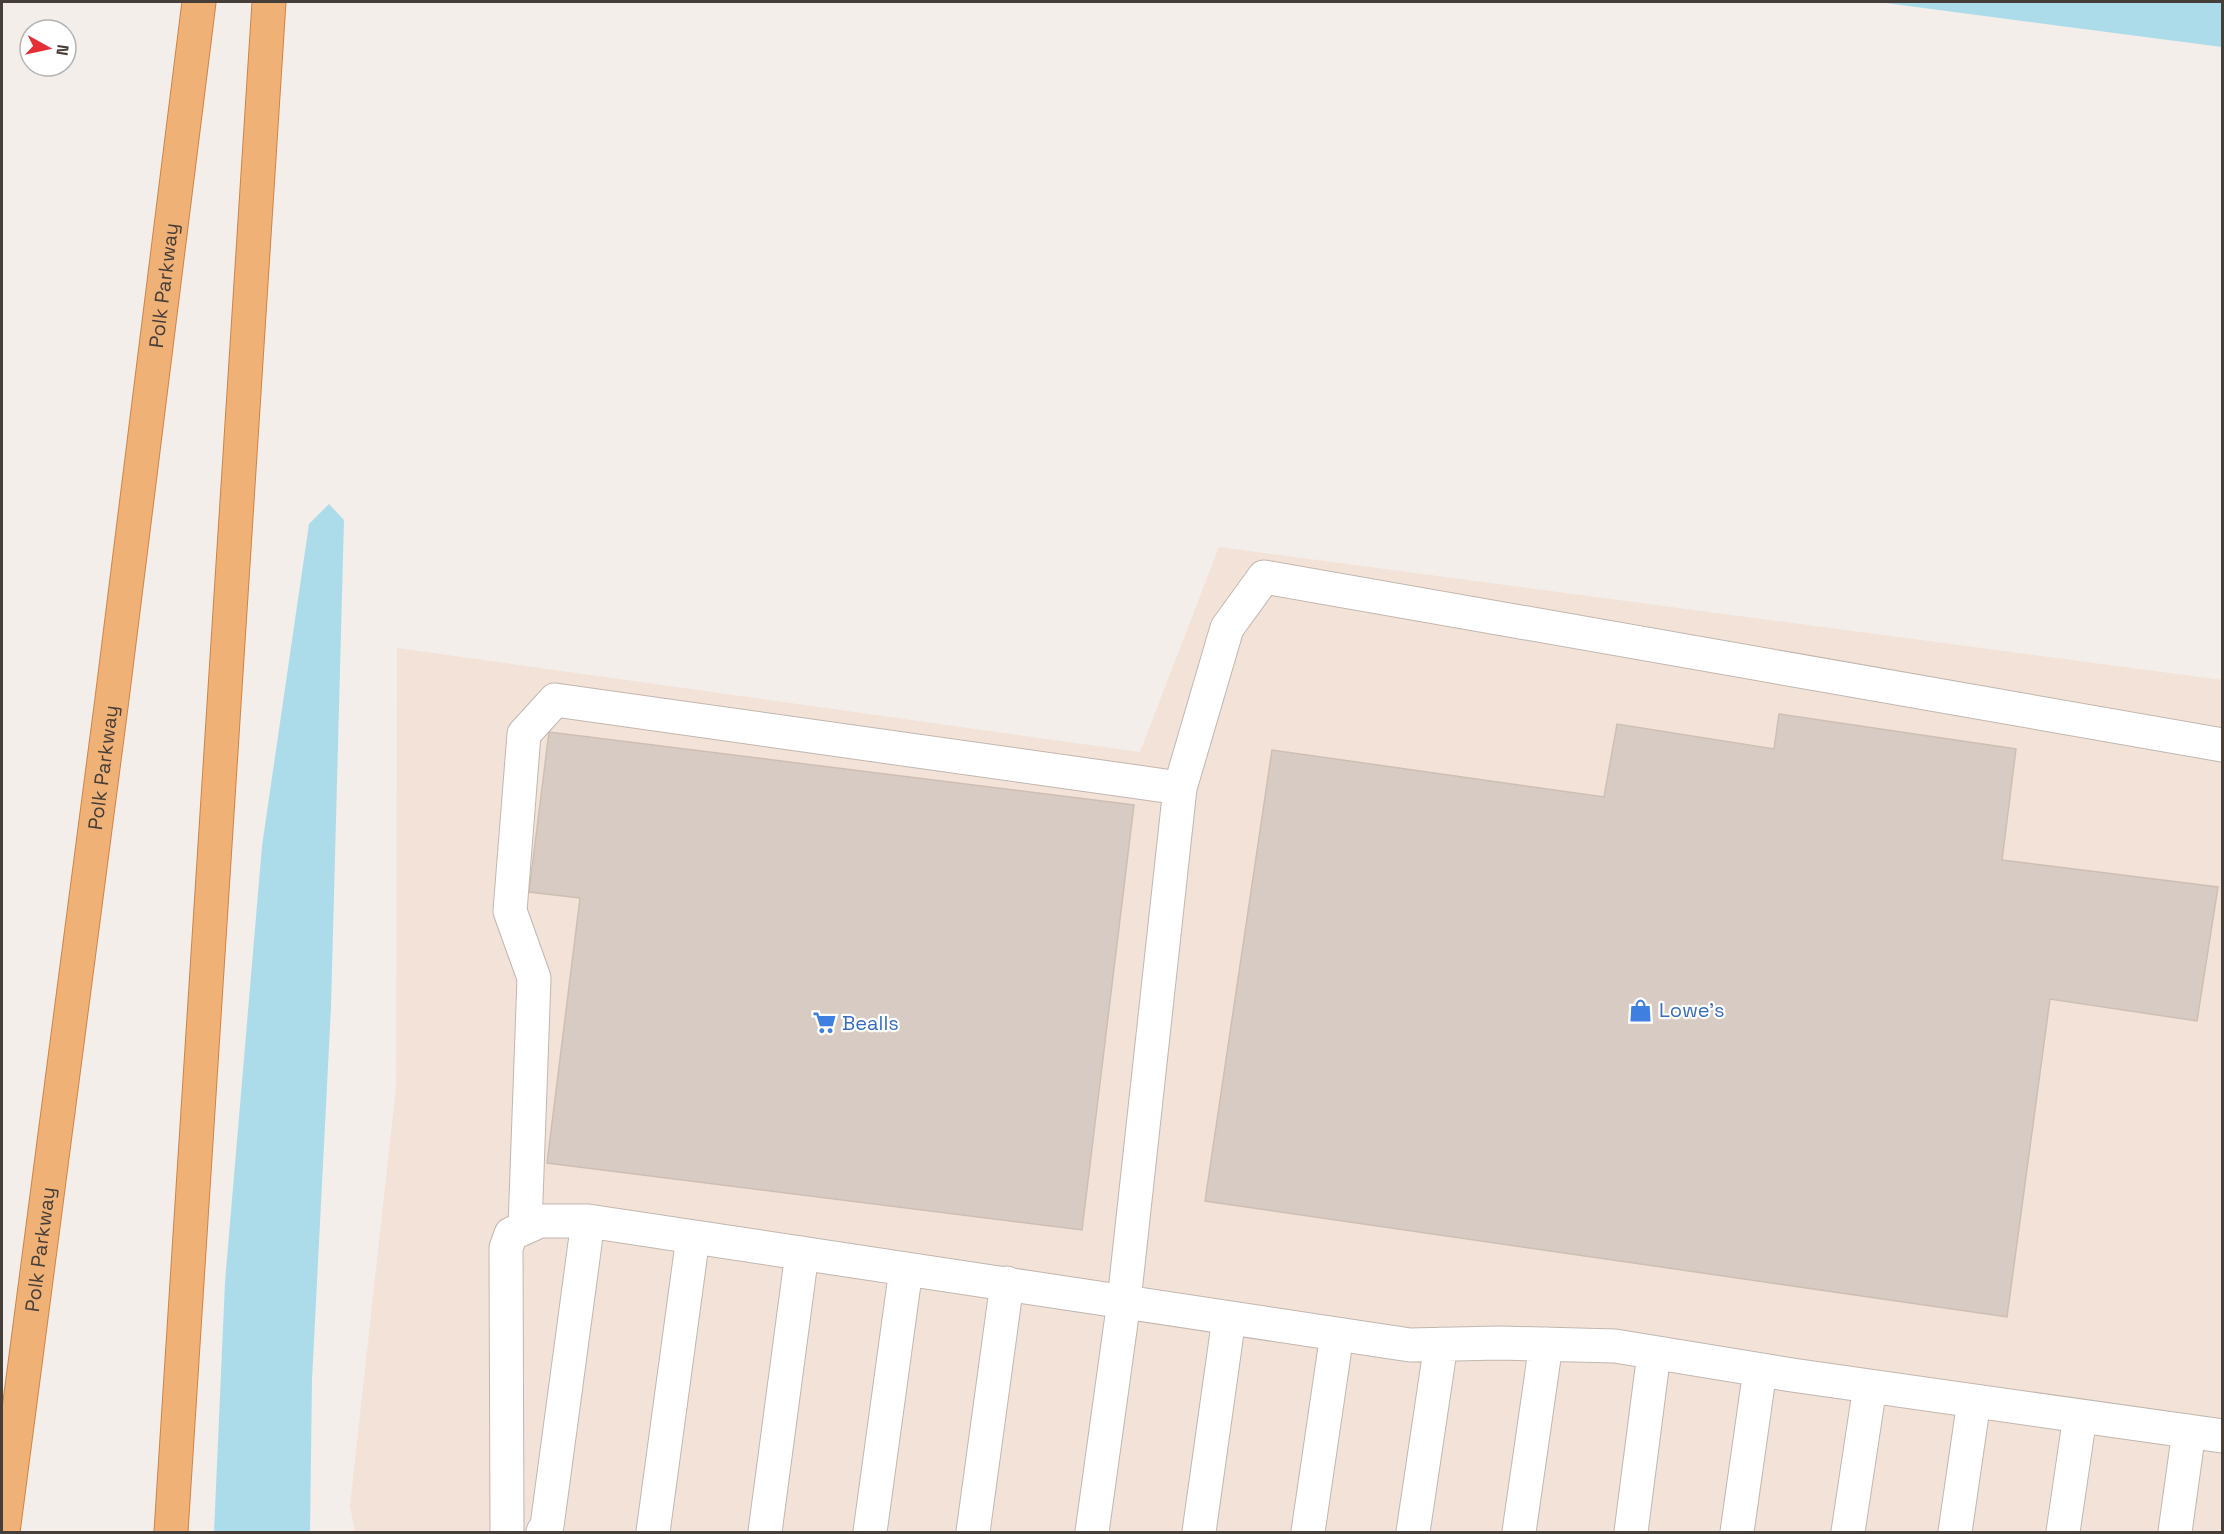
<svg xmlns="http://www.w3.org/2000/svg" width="2224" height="1534" font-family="'Space Grotesk',sans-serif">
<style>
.commercial{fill:#f3e2d7}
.water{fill:#acdcea}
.building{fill:#d7cbc3;stroke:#cebfb4;stroke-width:1.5}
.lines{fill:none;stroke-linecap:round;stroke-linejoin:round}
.minor-casing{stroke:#c1b7b0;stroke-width:35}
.highway-casing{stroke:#cf8348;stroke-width:35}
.minor{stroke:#fff;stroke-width:33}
.highway{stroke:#f0b177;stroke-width:33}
.labels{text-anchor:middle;stroke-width:4.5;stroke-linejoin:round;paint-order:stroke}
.street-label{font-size:20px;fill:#463e38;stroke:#fff}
.shop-label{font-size:20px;fill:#366cbe;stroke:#fff;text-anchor:start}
</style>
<rect width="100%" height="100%" fill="#f3eee9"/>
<path class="commercial" d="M1219 547 2222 680V1532H355L350 1506 396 1088 397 648 1140 752Z"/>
<path class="water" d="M1878 2H2222V47Z
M329 504 344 520 331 1007 312 1380 310 1532H214L225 1282 262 846 309 524Z"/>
<path class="building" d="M1779 714 2016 749 2002 860 2218 887 2197 1021 2050 999 2007 1317 1205 1201 1272 750 1604 797 1617 724 1774 749Z
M549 732 1134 805 1082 1230 547 1163 580 898 529 892Z"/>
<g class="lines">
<defs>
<path id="minor" d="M1180 788 1227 628 1264 577 2222 745
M525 1227 534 978 510 911 524 734 555 700 1180 788 1124 1301 1092 1532
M507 1532 506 1248 511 1234 540 1221H588L1410 1345 1500 1343 1615 1346 1792 1375 2222 1436
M543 1532 547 1526 588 1221
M653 1532 693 1237
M765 1532 802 1253
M870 1532 906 1269
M973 1532 1007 1283
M1199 1532 1229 1318
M1308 1532 1337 1334
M1413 1532 1441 1344
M1519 1532 1546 1344
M1631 1532 1654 1353
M1737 1532 1760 1370
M1848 1532 1870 1386
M1955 1532 1974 1401
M2063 1532 2080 1416
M2175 1532 2189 1431"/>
<g id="highway">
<path id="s1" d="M3 1532 112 699 199 2"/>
<path d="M171 1532 269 2"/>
</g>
</defs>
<use href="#minor" class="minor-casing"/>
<use href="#highway" class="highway-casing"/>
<use href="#minor" class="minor"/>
<use href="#highway" class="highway"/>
</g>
<defs>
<symbol id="shop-bare" viewBox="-9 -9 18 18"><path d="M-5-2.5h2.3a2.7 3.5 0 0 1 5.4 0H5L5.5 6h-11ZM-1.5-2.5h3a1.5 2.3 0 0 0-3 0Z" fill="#3f7fe0" stroke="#fff" stroke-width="2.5" paint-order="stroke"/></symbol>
<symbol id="supermarket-bare" viewBox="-9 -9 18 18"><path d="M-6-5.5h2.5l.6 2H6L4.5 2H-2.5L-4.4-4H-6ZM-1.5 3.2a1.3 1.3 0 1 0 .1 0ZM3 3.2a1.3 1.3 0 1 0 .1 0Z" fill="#3f7fe0" stroke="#fff" stroke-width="2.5" paint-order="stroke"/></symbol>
</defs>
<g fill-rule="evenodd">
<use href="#shop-bare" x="1624" y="994" width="33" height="33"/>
<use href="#supermarket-bare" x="808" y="1006" width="33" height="33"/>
</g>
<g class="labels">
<g class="street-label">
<text dy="7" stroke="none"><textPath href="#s1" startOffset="1257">Polk Parkway</textPath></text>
<text dy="7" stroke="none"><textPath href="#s1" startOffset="771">Polk Parkway</textPath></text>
<text dy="7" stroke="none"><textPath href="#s1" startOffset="285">Polk Parkway</textPath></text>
</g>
<g class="shop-label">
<text x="1659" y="1017">Lowe's</text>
<text x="842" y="1030">Bealls</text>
</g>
</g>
<rect width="2224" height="1534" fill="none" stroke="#463e38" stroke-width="6"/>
<g transform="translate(48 48) rotate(98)"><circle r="28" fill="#ffffff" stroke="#b5b2af" stroke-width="1.5"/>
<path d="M0-4.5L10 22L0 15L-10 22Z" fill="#e52e36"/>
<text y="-9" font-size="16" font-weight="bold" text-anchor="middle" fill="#463e38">N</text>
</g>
</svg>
